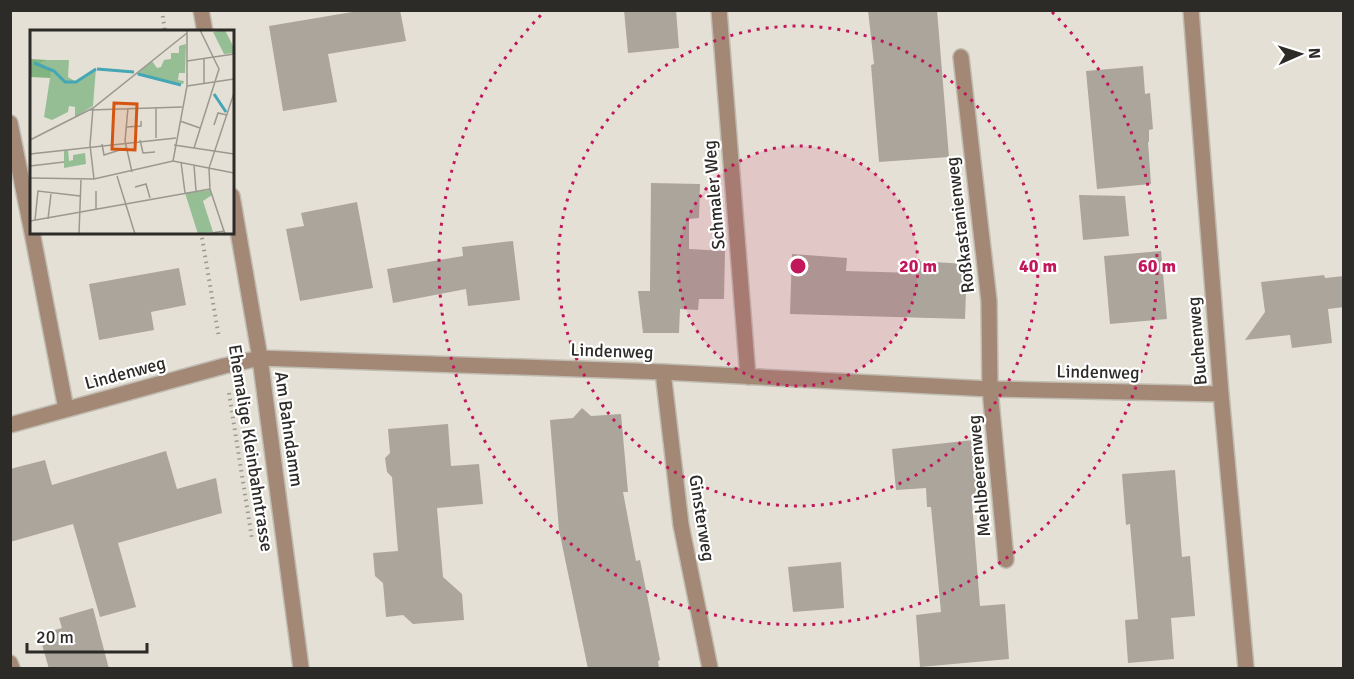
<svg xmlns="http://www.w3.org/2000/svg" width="1354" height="679" font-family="Signika,sans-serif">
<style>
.building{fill:#aba59b}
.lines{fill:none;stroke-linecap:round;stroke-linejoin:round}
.minor-casing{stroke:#c0bcb2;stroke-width:18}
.path{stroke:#9d9991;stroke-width:4;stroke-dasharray:1.5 4.5;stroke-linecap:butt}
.minor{stroke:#a38876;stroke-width:15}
.ring{fill:none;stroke:#c2185b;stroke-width:3;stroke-dasharray:3 6}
.labels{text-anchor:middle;stroke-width:4.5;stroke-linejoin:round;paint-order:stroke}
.street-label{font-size:18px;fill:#2d2b27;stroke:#fff}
.inset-river{fill:none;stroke:#45a6b6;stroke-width:3}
.inset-road{fill:none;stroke:#9b988f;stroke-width:1.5}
.view{fill:#d5540f;fill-opacity:0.15;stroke:#d5540f;stroke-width:3}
.inset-edge{fill:none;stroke:#2d2b27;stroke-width:3}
.centre{fill:#c2185b;stroke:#fff;stroke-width:3}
.ring-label{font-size:18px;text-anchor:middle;font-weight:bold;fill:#c2185b;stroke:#fff;stroke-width:4.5;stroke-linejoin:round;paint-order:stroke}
</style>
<rect width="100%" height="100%" fill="#e5e0d5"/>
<path class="building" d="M364 10H400L406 41 328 54 337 102 283 111 269 26Z
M624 10H676L679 48 628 53Z
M868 10H937L949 157 879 162 871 65 874 64Z
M1143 66 1145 94 1150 93 1153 129 1149 130V142H1148L1151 184 1097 189 1086 71Z
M651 183 700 184 699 218 689 219V249L725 251 724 299H699L698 310 680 309 679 333H643L638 291H650Z
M1079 195 1125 196 1129 236 1083 240Z
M357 202 373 288 300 301 286 229 304 226 301 213Z
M513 241 520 300 468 306 466 289 393 303 387 269 463 256 462 247Z
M1161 251 1167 319 1110 324 1104 256Z
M792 254 847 258 846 271 915 273 916 261 967 264 965 319 790 314Z
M179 268 186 305 151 312 154 330 99 340 89 284Z
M1324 275 1325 278 1344 276V307L1328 309 1332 343 1292 348 1290 335 1245 340 1265 312 1261 282Z
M582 408 591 416 621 414 628 492H623L636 561 640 560 660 660 658 661 659 669H588L559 530 550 420 573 418Z
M448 424 451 466 479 464 483 504 437 508 443 577 462 594 464 620 413 624 403 615 386 617 383 583 375 576 373 553 398 551 392 477 387 472 385 458 390 453 388 429Z
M973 440 977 503H972L980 606 1005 604 1009 659 920 667 916 615 941 612 931 507H927L926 488 896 490 892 449Z
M166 451 177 489 216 478 222 513 118 543 136 607 100 617 73 524 10 542V469L45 460 52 485Z
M1175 470 1182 557 1190 556 1195 616 1171 618 1174 659 1128 663 1125 620 1138 619 1130 524 1126 525 1122 474Z
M841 562 844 608 793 612 788 567Z
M93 608 109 669H49L39 634 62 628 59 618Z"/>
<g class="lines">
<defs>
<path id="minor" d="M201 10 205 32
M719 10 748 377
M1191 10 1221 394 1246 668
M961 57 989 301 990 389 1006 560
M10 123 32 232
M232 196 260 358 301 668
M32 232 66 409
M663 372 681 525 710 668
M10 425 224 366 260 358 663 372 990 389 1221 394
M10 663 12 668"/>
</defs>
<use href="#minor" class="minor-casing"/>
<path class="path" d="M162 10 165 32
M201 232 219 338
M229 393 252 539"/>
<use href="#minor" class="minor"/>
</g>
<circle cx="798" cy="266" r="120" fill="#c2185b" fill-opacity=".12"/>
<g class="ring">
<circle cx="798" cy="266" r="120"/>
<circle cx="798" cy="266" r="240"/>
<path d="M1052 12A359 359 0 1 1 544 12"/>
</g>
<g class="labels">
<g class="street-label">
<text transform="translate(714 195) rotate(-95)" y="6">Schmaler Weg</text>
<text transform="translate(960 225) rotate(-97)" y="6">Roßkastanienweg</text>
<text transform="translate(1197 341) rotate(-95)" y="6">Buchenweg</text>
<text transform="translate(612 351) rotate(2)" y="6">Lindenweg</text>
<text transform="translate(1098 372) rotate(1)" y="6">Lindenweg</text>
<text transform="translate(125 373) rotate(-15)" y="6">Lindenweg</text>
<text transform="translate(289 429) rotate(82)" y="6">Am Bahndamm</text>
<text transform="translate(251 448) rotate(81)" y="6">Ehemalige Kleinbahntrasse</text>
<text transform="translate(979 476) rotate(-95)" y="6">Mehlbeerenweg</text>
<text transform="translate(702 518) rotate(81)" y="6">Ginsterweg</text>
</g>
</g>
<g transform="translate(30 30)">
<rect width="204" height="204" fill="#e5e0d5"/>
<path d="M195 0 203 16 204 23 194 24 183 2ZM156 14 155 43H149L148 50 154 51 153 54 105 44 122 31 127 38 131 37 134 30 141 29V23H149V16ZM18 30H39L38 47 46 52 66 38 63 76 45 87V77L39 76 38 82 22 90 14 87 20 48 11 33ZM38 120 39 131 43 130V125L55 123 56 134 34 138V121ZM180 160 182 165 173 171 183 202 168 204 155 163Z" fill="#96be94"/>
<path d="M0 29 18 30 11 33 21 40 20 48 0 47Z" fill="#81b47f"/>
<path class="inset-river" d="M4 33 24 41 35 52H46L66 39M67 39 104 42M108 44 151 55M184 64 196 82"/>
<path class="inset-road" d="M174 28V53M157 31 204 24M157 56 204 49M63 78 60 115 64 149M98 78 95 111 102 142M60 80 152 77M150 91 170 98M184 95 188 83 197 85M96 97 111 96V91M126 108V77M0 110 63 78 157 3M110 110 113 123 125 122M72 114 74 125 96 118M144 115 204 124M164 118 189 39 170 0M0 124 146 108M143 131 157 56V0M151 132 155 163M164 135 166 161M0 136 34 132M87 146 105 204M0 148 64 149 143 131 204 143M105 157 116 154 120 168M66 180V161M18 189 21 164M5 190 8 161 50 166M0 191 180 159M49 204 51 150M176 204 194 201M195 204 180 159 179 138 204 63"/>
<path class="view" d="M84 73 107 74 105 120 82 119Z"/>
<rect width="204" height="204" class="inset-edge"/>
</g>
<circle cx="798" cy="266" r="9" class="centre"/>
<g class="ring-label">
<text x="918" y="272">20 m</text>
<text x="1038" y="272">40 m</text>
<text x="1157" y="272">60 m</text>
</g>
<rect width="1354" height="679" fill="none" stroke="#2d2b27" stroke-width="24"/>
<g transform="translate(1300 54) rotate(87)" stroke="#ffffff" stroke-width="4.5" paint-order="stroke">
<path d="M0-4.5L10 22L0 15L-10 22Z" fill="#2d2b27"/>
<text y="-9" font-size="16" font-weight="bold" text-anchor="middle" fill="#2d2b27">N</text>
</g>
<path d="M27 643v9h120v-9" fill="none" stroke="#2d2b27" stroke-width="3"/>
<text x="36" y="643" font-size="18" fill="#2d2b27" stroke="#ffffff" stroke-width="4.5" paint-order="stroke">20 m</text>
</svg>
